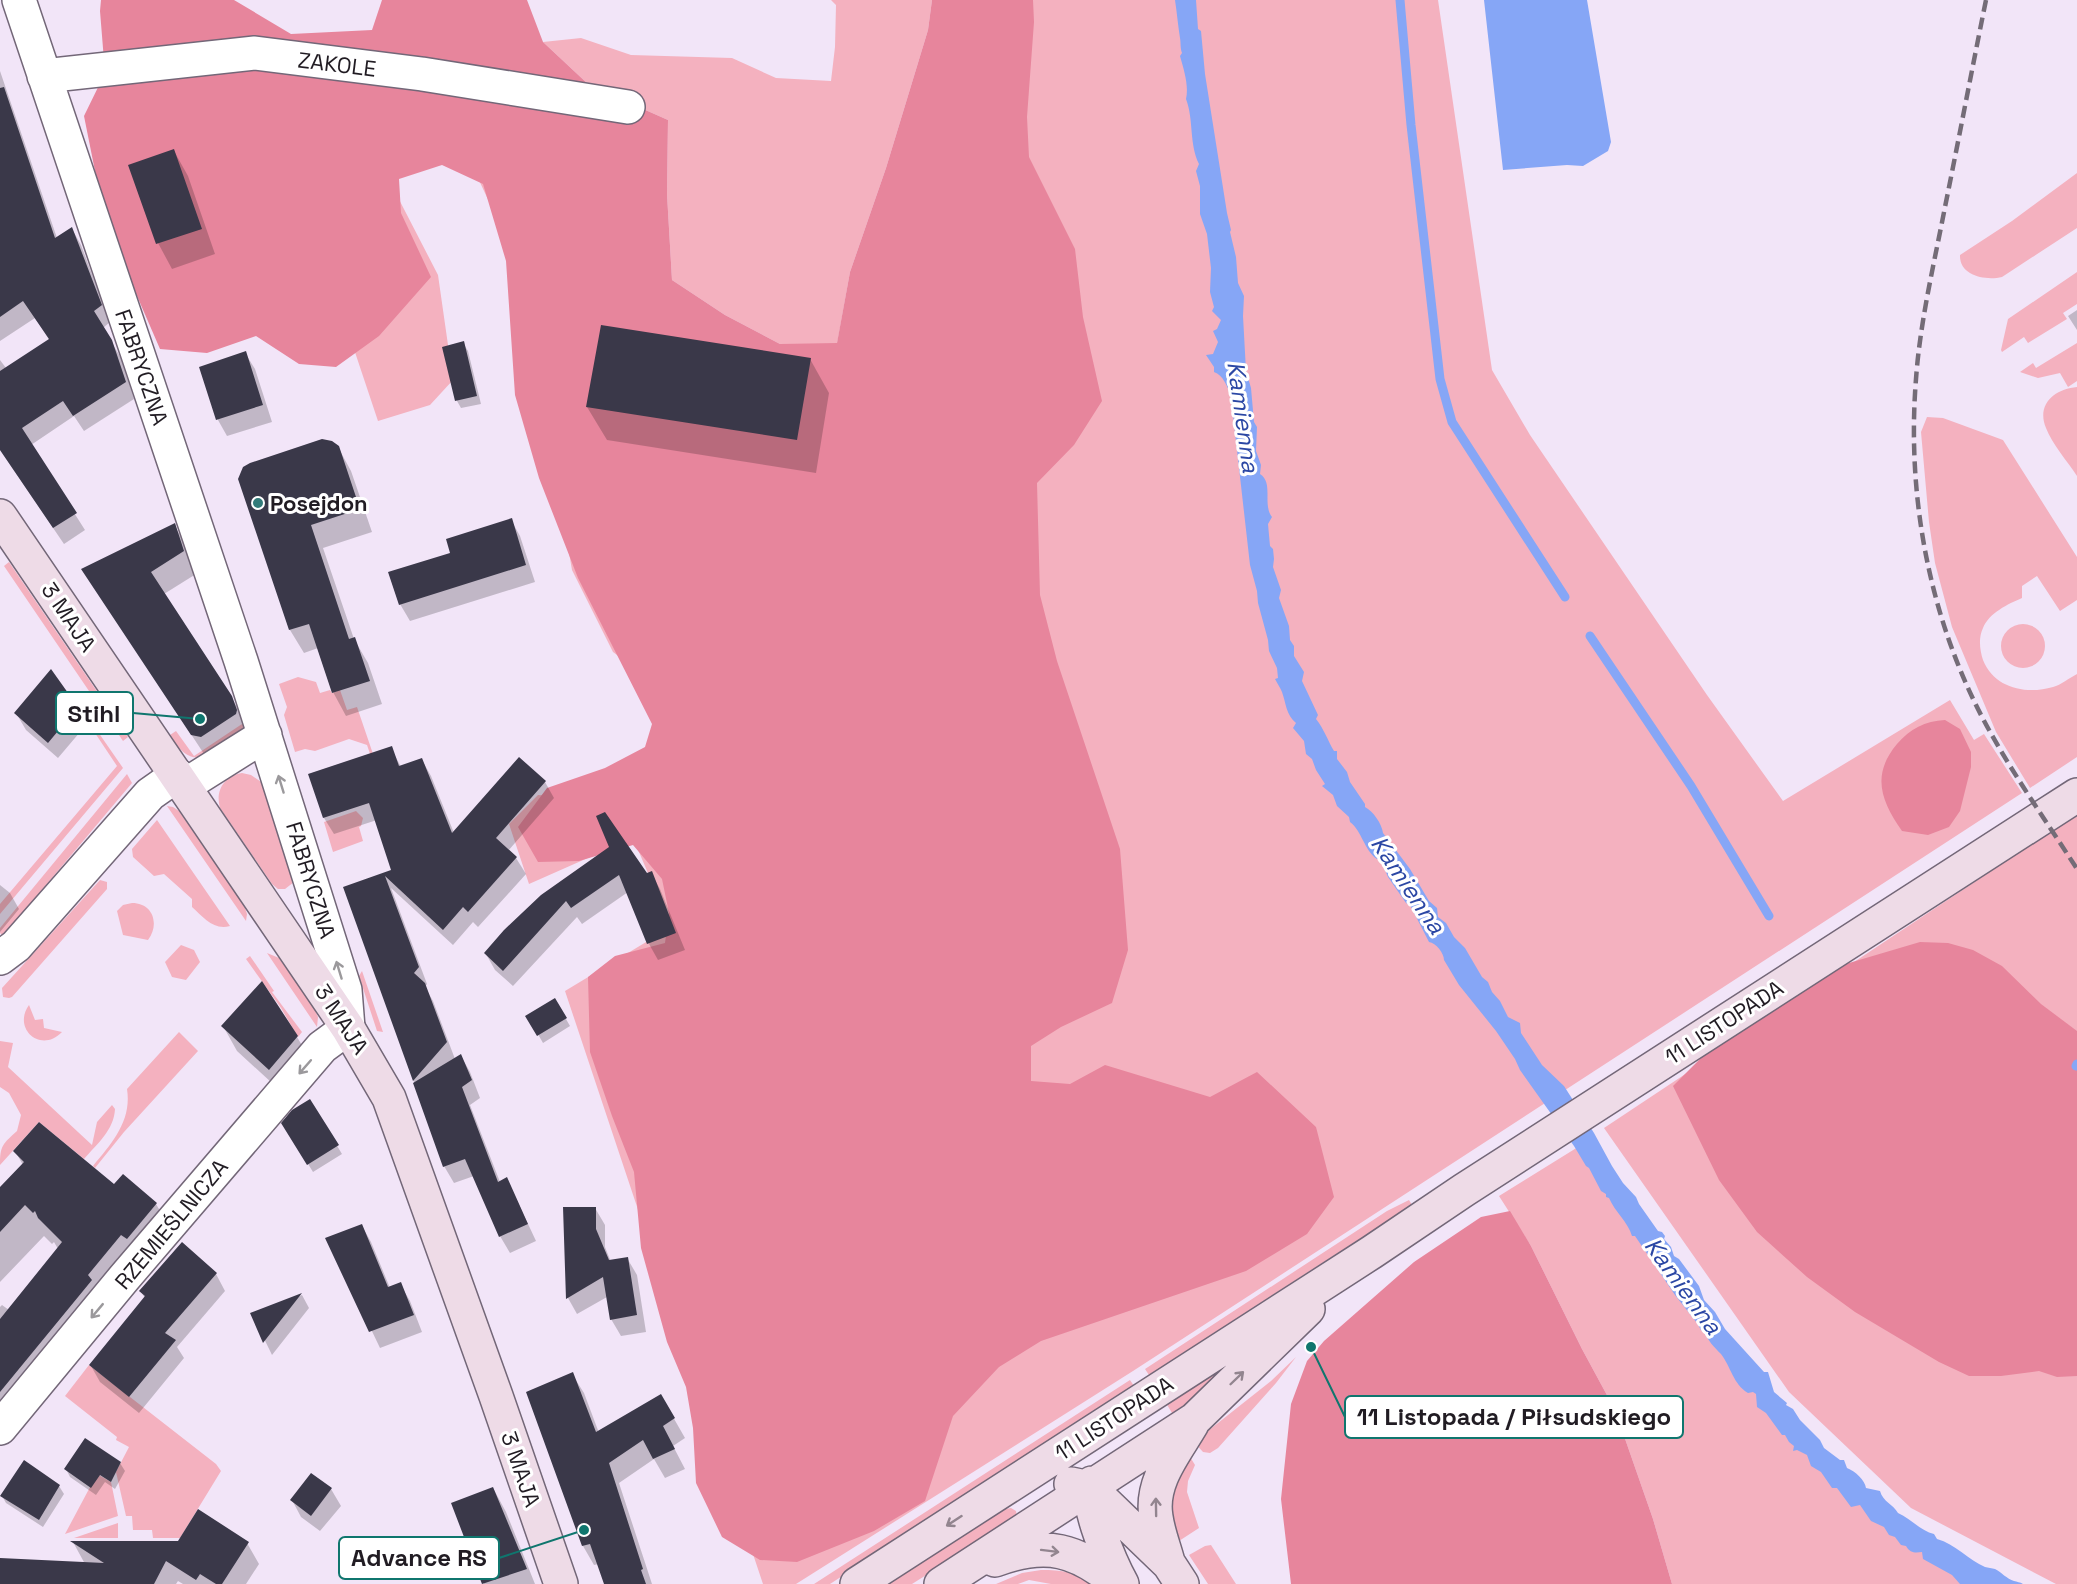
<svg xmlns="http://www.w3.org/2000/svg" width="2077" height="1584" font-family="'Space Grotesk',sans-serif">
<style>
.green{fill:#f4b1bf}
.forest{fill:#e7859c}
.water{fill:#86a6f6}
.shadow{fill:#0003}
.lines{fill:none;stroke-linecap:round;stroke-linejoin:round}
.stream{stroke:#86a6f6;stroke-width:9}
.building{fill:#3a3849}
.street-casing{stroke:#736778;stroke-width:36}
.secondary-casing{stroke:#736778;stroke-width:36}
.street{stroke:#fff;stroke-width:33}
.secondary{stroke:#eedbe7;stroke-width:33}
.rail{stroke:#746c77;stroke-width:4.5;stroke-dasharray:12 6;stroke-linecap:butt}
.oneway{stroke:#9b999c}
.oneway2{stroke:#92858f}
.poi-dot{fill:#327b79;stroke:#fff;stroke-width:2}
.labels{text-anchor:middle;stroke-width:6;stroke-linejoin:round;paint-order:stroke}
.street-label{font-size:22px;fill:#211c23;stroke:#fff}
.poi-label{font-size:22px;font-weight:bold;fill:#211c23;stroke:#fff;text-anchor:start}
.water-label{font-size:24px;font-style:italic;fill:#2b47a4;stroke:#fff}
.leader{fill:none;stroke:#0f766e;stroke-width:2}
.callout-dot{fill:#0f766e;stroke:#fff;stroke-width:2}
.callout{fill:#fff;stroke:#0f766e;stroke-width:2}
.callout-label{font-size:24px;text-anchor:middle;font-weight:bold;fill:#211c23}
</style>
<rect width="100%" height="100%" fill="#f2e5f8"/>
<path class="green" d="M831 0H932L928 30 886 168 850 272 837 344H780L725 315 672 280 667 194 668 120 589 85 543 42 581 38 631 55 732 58 776 78 831 81 835 47 836 5Z
M941 0H1438L1492 370 1530 435 1707 695 1783 801 1950 700 1974 740 1984 734 2022 793 1133 1371 796 1584H763L565 991 671 927 633 838 529 884 509 824 538 795 559 796 667 737 646 677 613 652 572 570 520 268 462 144 390 182 438 275 453 380 430 405 378 421 255 53 628 107 580 426 839 473Z
M2077 173V228L2002 277C1986 281 1959 276 1960 255L2012 221Z
M2077 272V304L2063 313 2067 319 2028 343 2024 337 2002 352 2001 350 2008 319Z
M2077 343V381L2068 387 2060 373 2038 378 2020 372 2033 363 2036 368Z
M2077 387V476C2068 462 2052 444 2046 428 2036 404 2055 389 2077 387Z
M1927 417 1943 418 2003 440 2077 557V600L2060 611 2037 576 2022 586V598C2008 604 1989 613 1983 628 1978 638 1980 651 1983 660 1994 688 2026 695 2053 687 2061 685 2069 678 2077 674V757L2030 788 1996 732 1952 627 1935 563 1929 522 1921 432Z
M9 562 128 737 123 741 4 566Z
M2001 646a22 22 0 1 1 44 0a22 22 0 1 1-44 0Z
M298 677 316 682 320 693 330 690 332 693 340 690 347 710 357 707 387 795H384L367 745 349 739 315 751 305 749 295 752 284 715 287 707 279 684Z
M87 716 123 768 0 914V904L117 766 85 718Z
M251 718 250 725 198 758C183 756 178 747 170 735L176 731 194 756Z
M242 773 251 775 264 784 294 882 285 889H278L272 884 220 808C215 791 224 776 242 773Z
M127 774 132 783 3 936 0 933V928Z
M167 806 173 807 179 811 244 905 247 914 246 921Z
M356 811 363 818 361 826 359 827 363 841 333 852 324 822Z
M2077 814V1584H2056L1911 1508 1789 1392 1604 1128Z
M157 820 230 926C214 931 203 917 192 907V899L164 874 154 876 133 857 132 849Z
M100 880 107 882V889L12 997 9 998 3 997 2 988Z
M132 903C153 903 160 924 148 940L123 935 117 911 123 905Z
M181 945 194 950 200 962 186 980 172 977 165 962Z
M267 953 279 958 314 1008 318 1017 317 1027Z
M250 956 274 991 272 992 302 1032 298 1037 281 1008 246 959Z
M362 971 383 1032 377 1031 359 976Z
M29 1005 35 1020 43 1019 44 1028 62 1032C41 1054 12 1029 29 1005Z
M179 1032 198 1051 124 1132 95 1168 93 1166C112 1143 132 1121 127 1089Z
M0 1041 13 1043 8 1067 92 1145 97 1122 112 1105 115 1109C114 1130 97 1144 84 1159L39 1122 0 1165C0 1145 3 1144 17 1131L21 1115 9 1093 0 1087Z
M1578 1147 1851 1495 1984 1584H1672L1653 1519 1615 1410 1582 1349 1531 1246 1499 1196Z
M1409 1200 1412 1205 1149 1375 1145 1369 1387 1211Z
M1296 1357 1276 1383 1218 1448 1210 1453 1203 1452 1194 1442 1271 1381Z
M89 1365 216 1464 221 1471 180 1538H153L152 1530H133L132 1516H126L116 1472 129 1447 116 1440 117 1437 65 1396Z
M1215 1370 1220 1373 1175 1418 1166 1403Z
M1130 1380 1134 1386 830 1584H814Z
M1187 1452 1195 1465 1188 1481 1187 1492 1199 1528 1179 1541 1165 1512Z
M97 1474 111 1482 118 1516 65 1534Z
M1011 1508 1016 1511 1017 1517 1015 1519 912 1584H888L1005 1509Z
M118 1523V1538H74Z
M1211 1545 1236 1584H1208L1189 1555 1205 1546Z
M1041 1570C1061 1570 1078 1572 1095 1584H1051L1029 1580 1018 1584H996L1022 1573Z"/>
<path class="forest" d="M101 0H234L291 34 372 30 382 0H527L543 42 589 85 668 120 667 194 672 280 725 315 780 344 837 343 850 272 886 168 928 30 932 0H1033L1034 22 1027 117 1029 157 1075 249 1083 317 1102 401 1074 445 1037 483 1040 595 1057 661 1120 849 1128 950 1112 1003 1061 1027 1031 1046V1081L1070 1084 1105 1065 1210 1097 1257 1072 1316 1127 1334 1197 1307 1234 1246 1271 1041 1341 999 1367 953 1416 925 1501 874 1531 797 1562 760 1560 722 1537 696 1483 693 1428 686 1387 667 1342 641 1248 634 1172 612 1116 590 1052 588 977 615 956 665 943 669 913 662 879 633 845 579 861 538 862 518 827 547 788 605 768 645 747 652 724 578 578 539 478 515 395 506 261 483 184 442 165 399 179 401 213 431 277 379 336 336 367 299 364 256 336 207 353 160 349 131 282 99 191 84 116 105 73 100 11Z
M1945 720 1960 729 1971 752V767L1960 811 1949 827 1928 835 1902 831C1881 801 1871 775 1897 744 1910 729 1925 721 1945 720Z
M1920 942 1948 943 1973 950 2002 966 2041 1004 2077 1031V1376L2057 1377 2039 1371 2001 1376H1969L1939 1362 1855 1312 1807 1277 1757 1232 1719 1180 1673 1086 1702 1057 1812 980 1849 963Z
M1510 1211 1531 1246 1582 1349 1615 1410 1653 1519 1672 1584H1291L1281 1499 1291 1404 1307 1361 1324 1341 1414 1262 1481 1217Z"/>
<path class="water" d="M1175 0H1196L1198 29 1201 31 1205 74 1227 213 1231 230 1230 232 1236 257 1238 283 1244 296 1243 316 1246 371 1251 388 1254 422 1257 427 1256 451 1261 465 1260 474C1274 483 1262 504 1272 517L1268 524 1270 546 1273 549 1274 559 1273 567 1281 590 1279 598 1289 626 1290 640 1294 646V656L1304 672 1302 681 1318 715 1316 719C1324 729 1328 741 1334 751H1337V759L1347 772 1350 782 1365 804V807C1373 811 1382 824 1383 833L1410 869 1429 901 1437 908 1438 917 1446 923 1454 937 1465 948 1482 977 1488 982 1492 992 1500 1001 1508 1017 1520 1023 1521 1033 1542 1065 1564 1086 1594 1133 1612 1166 1623 1183 1636 1197 1639 1204 1658 1231 1662 1232 1665 1236 1664 1239 1671 1247 1674 1256 1679 1259 1699 1286 1704 1300 1715 1312 1725 1329 1764 1372H1768L1774 1392 1787 1403 1786 1405 1793 1409 1800 1420 1820 1440 1824 1448 1840 1460H1844L1847 1468C1855 1471 1865 1480 1866 1488L1880 1491C1883 1502 1893 1504 1898 1513 1911 1519 1921 1531 1934 1534L1937 1539C1955 1544 1969 1560 1985 1567 1988 1568 1992 1568 1995 1569 2001 1572 2007 1579 2014 1581 2017 1582 2020 1582 2023 1584H1960L1952 1575 1923 1559 1922 1552C1915 1553 1910 1553 1906 1546L1901 1545 1895 1537 1889 1535 1884 1527 1871 1521 1860 1505 1851 1507 1837 1488H1832L1821 1472 1811 1466 1807 1455 1797 1450 1793 1451 1794 1446 1789 1442 1785 1435H1782L1766 1413 1757 1407 1756 1394 1753 1392 1748 1393C1733 1384 1731 1367 1721 1354 1714 1347 1708 1341 1704 1331L1701 1330 1697 1323 1675 1295 1635 1236H1632C1628 1222 1615 1212 1609 1198L1606 1197V1194L1601 1191 1589 1168 1586 1166 1574 1146 1520 1070 1515 1059 1496 1031 1459 985 1444 960C1444 953 1436 943 1429 942L1410 905 1406 903 1388 877 1380 858 1377 859C1364 850 1362 831 1350 822L1349 817 1337 806 1333 795 1322 786 1325 784 1316 770 1312 759 1306 754 1304 741 1293 728 1296 723C1286 715 1286 703 1282 692 1280 687 1277 683 1275 679L1278 678 1277 668 1269 651 1268 640 1258 603 1257 591 1250 565 1231 397C1228 387 1223 375 1214 372V367L1206 355 1213 354 1218 342 1213 331 1217 329 1221 320 1212 311 1214 307 1210 292 1211 268 1207 234 1200 214V186L1196 171 1199 164C1189 144 1194 120 1186 99 1189 86 1184 70 1180 56L1182 53C1180 47 1181 44 1180 38 1178 26 1177 13 1175 0Z
M1484 0H1587L1611 142 1608 151 1583 166 1567 165 1503 170Z"/>
<path class="shadow" d="M0 71 57 238 72 229 81 245 110 322 103 328 121 358 134 399 84 431 74 416 31 445 85 530 64 544 0 450V360L6 368 50 341 35 318 0 341Z
M174 151 188 176 215 254 172 269 158 243 130 166Z
M2077 310V330L2068 316Z
M463 343 468 351 481 404 461 408 457 401Z
M245 353 255 369 272 422 227 436 218 420 201 368Z
M810 359 829 393 816 473 607 440 587 407Z
M338 447 351 471 372 532 323 548 354 639 368 663 382 704 346 716 333 692 318 648 304 653 290 630 240 479Z
M511 520 520 536 535 582 410 621 400 604Z
M174 525 187 547 196 574 164 594 231 697 245 720 248 737 206 757 83 570Z
M77 708 86 725 58 758 26 730 16 713Z
M391 748 401 767 422 760 431 776 454 833 545 782 554 798 508 851 516 858 526 874 478 927 473 922 453 945 391 888 427 984 425 987 433 1001 455 1059 461 1056 470 1072 480 1098 470 1105 500 1182 507 1179 536 1241 510 1253 500 1236 474 1176 454 1183 444 1166 345 888 393 871 377 820 334 834 324 818 310 775Z
M610 848 646 874 651 873 660 889 685 950 658 960 649 944 628 892 582 924 577 917 513 986 495 970 486 954Z
M0 885 10 893 19 909 0 932Z
M555 1000 570 1026 543 1043 531 1022Z
M223 1026 297 1037 312 1062 284 1094 237 1051Z
M310 1101 342 1154 313 1172 283 1123Z
M15 1151 114 1186 156 1204 175 1236 0 1445V1307L2 1305 9 1310 58 1249 54 1242 52 1244 44 1236 0 1282V1189L23 1165Z
M595 1208 605 1225V1247L611 1262 627 1258 637 1275 646 1332 621 1336 611 1319 607 1297 577 1314 568 1298 565 1209Z
M362 1226 371 1242 390 1288 400 1284 410 1301 422 1332 380 1348 328 1239Z
M216 1274 225 1291 177 1347 184 1358 139 1413 100 1382 91 1366 145 1298 141 1292Z
M302 1295 309 1308 272 1355 252 1314Z
M572 1374 584 1393 599 1433 661 1396 685 1438 673 1446 685 1469 665 1478 654 1459 619 1483 652 1584H606L599 1564 594 1565 583 1546 528 1393Z
M120 1463 125 1471 115 1489 105 1482 96 1495 70 1477 66 1469Z
M311 1475 331 1489 341 1506 320 1531 301 1517 292 1500Z
M59 1486 64 1494 43 1527 6 1503 2 1496Z
M493 1488 506 1512 535 1584H484L453 1504Z
M73 1542 247 1543 259 1564 246 1584H183L178 1581 176 1584H0V1560L85 1564Z"/>
<g class="lines">
<path class="stream" d="M1400 0 1411 125 1440 379 1452 422 1565 597
M1590 636 1691 786 1769 916
M2076 1066 2077 1064"/>
</g>
<path class="building" d="M4 87 55 238 72 227 102 305 94 311 112 340 126 382 73 416 63 401 22 428 77 513 53 528 0 450V371L49 339 23 301 0 317V88Z
M174 149 202 229 156 244 128 165Z
M601 325 811 358 797 440 586 407Z
M464 341 477 396 455 401 442 347Z
M246 351 263 405 216 420 199 367Z
M322 439 332 441 339 446 360 509 311 525 349 639 355 637 370 681 332 693 309 624 289 630 238 479 243 467 250 463Z
M512 518 526 565 399 605 388 572 450 553 446 539Z
M175 523 184 551 151 572 232 696 237 710 236 714 201 737 191 735 81 569Z
M51 669 78 707 48 743 14 713Z
M392 746 399 766 422 758 452 833 519 757 546 781 496 838 517 857 468 912 463 907 443 930 385 876 419 967 414 973 425 983 447 1042 413 1081 343 887 391 870 369 803 323 818 308 774Z
M605 812 647 873 652 871 676 933 647 944 619 875 571 908 566 901 503 971 484 953 504 930 541 895 609 847 596 816Z
M262 981 298 1036 269 1070 221 1026Z
M555 998 567 1018 537 1036 525 1016Z
M461 1054 472 1080 462 1087 498 1182 507 1177 528 1224 499 1237 465 1159 443 1167 413 1083Z
M310 1099 339 1145 307 1165 281 1123 292 1110Z
M39 1122 114 1184 123 1174 157 1203 127 1239 121 1235 88 1275 92 1280 0 1392V1319L62 1242 38 1218 35 1211 33 1213 25 1205 0 1232V1187L24 1162 13 1151Z
M563 1207H596V1229L609 1260 628 1257 637 1315 610 1320 603 1277 566 1299Z
M362 1224 388 1287 401 1282 414 1315 369 1332 325 1238Z
M182 1242 217 1273 165 1333 176 1340 129 1397 89 1365 145 1296 139 1291Z
M302 1293 263 1343 250 1313Z
M573 1372 596 1432 661 1394 675 1418 663 1426 675 1449 653 1459 643 1440 609 1463 643 1569 641 1570 646 1584H604L590 1544 582 1546 526 1392Z
M85 1438 121 1462 111 1482 100 1475 91 1488 64 1469Z
M24 1460 60 1485 39 1520 0 1496Z
M311 1473 332 1488 311 1516 290 1500Z
M493 1487 527 1569 482 1584 451 1503Z
M198 1509 249 1542 222 1584H216L200 1574 196 1580 166 1561 154 1584H0V1558L104 1563 70 1541H178Z"/>
<g class="lines">
<defs>
<path id="street" d="M44 76 255 53 422 74 628 107
M184 786 265 735
M0 958 16 946 150 794 177 775
M0 1428 124 1278 322 1047 348 1028 345 990 241 661 19 0"/>
<path id="secondary" d="M0 516 348 1028 389 1098 496 1396 561 1584
M1092 1483C1084 1503 1112 1566 1122 1584
M1071 1484 1090 1488 1169 1564 1182 1584
M995 1560C1046 1541 1077 1549 1118 1584
M1168 1562C1164 1547 1158 1532 1156 1517 1150 1482 1175 1453 1192 1424
M857 1584 1372 1252 1464 1190 2077 795
M941 1584 1195 1419 1308 1309"/>
</defs>
<use href="#street" class="street-casing"/>
<use href="#secondary" class="secondary-casing"/>
<use href="#street" class="street"/>
<use href="#secondary" class="secondary"/>
<path class="rail" d="M1986 0C1972 69 1959 138 1945 207 1934 264 1920 322 1916 379 1907 490 1927 605 1976 705 2004 762 2043 816 2077 869"/>
</g>
<defs><path id="oneway-shaft" d="M-6 0H5M1.5-3L5.5 0L1.5 3" fill="none" stroke-width="1.6" stroke-linecap="round" stroke-linejoin="round" transform="scale(1.5)"/></defs>
<g class="oneway">
<use href="#oneway-shaft" transform="translate(281 784) rotate(-107)"/>
<use href="#oneway-shaft" transform="translate(339 970) rotate(-107)"/>
<use href="#oneway-shaft" transform="translate(305 1067) rotate(131)"/>
<use href="#oneway-shaft" transform="translate(97 1311) rotate(130)"/>
</g>
<g class="oneway2">
<use href="#oneway-shaft" transform="translate(1237 1378) rotate(-44)"/>
<use href="#oneway-shaft" transform="translate(1156 1507) rotate(-91)"/>
<use href="#oneway-shaft" transform="translate(954 1521) rotate(147)"/>
<use href="#oneway-shaft" transform="translate(1050 1551) rotate(7)"/>
</g>
<circle class="poi-dot" cx="258" cy="503" r="6"/>
<g class="labels">
<g class="street-label">
<text transform="translate(337 64) rotate(7)" y="8">ZAKOLE</text>
<text transform="translate(142 367) rotate(71)" y="8">FABRYCZNA</text>
<text transform="translate(69 617) rotate(56)" y="8">3 MAJA</text>
<text transform="translate(311 880) rotate(73)" y="8">FABRYCZNA</text>
<text transform="translate(342 1019) rotate(57)" y="8">3 MAJA</text>
<text transform="translate(1724 1022) rotate(-33)" y="8">11 LISTOPADA</text>
<text transform="translate(171 1224) rotate(-50)" y="8">RZEMIEŚLNICZA</text>
<text transform="translate(1114 1418) rotate(-33)" y="8">11 LISTOPADA</text>
<text transform="translate(521 1469) rotate(71)" y="8">3 MAJA</text>
</g>
<g class="poi-label">
<text x="270" y="511">Posejdon</text>
</g>
<g class="water-label">
<text transform="translate(1243 417) rotate(82)" y="8">Kamienna</text>
<text transform="translate(1408 885) rotate(56)" y="8">Kamienna</text>
<text transform="translate(1683 1286) rotate(54)" y="8">Kamienna</text>
</g>
</g>
<path class="leader" d="M200 719L133 713M1311 1347L1345 1417M584 1530L499 1558"/>
<g class="callout-dot">
<circle cx="200" cy="719" r="6"/>
<circle cx="1311" cy="1347" r="6"/>
<circle cx="584" cy="1530" r="6"/>
</g>
<g class="callout">
<rect x="56" y="692" width="77" height="42" rx="6"/>
<rect x="1345" y="1396" width="338" height="42" rx="6"/>
<rect x="339" y="1537" width="160" height="42" rx="6"/>
</g>
<g class="callout-label">
<text x="94" y="722">Stihl</text>
<text x="1514" y="1425">11 Listopada / Piłsudskiego</text>
<text x="419" y="1566">Advance RS</text>
</g>
</svg>
